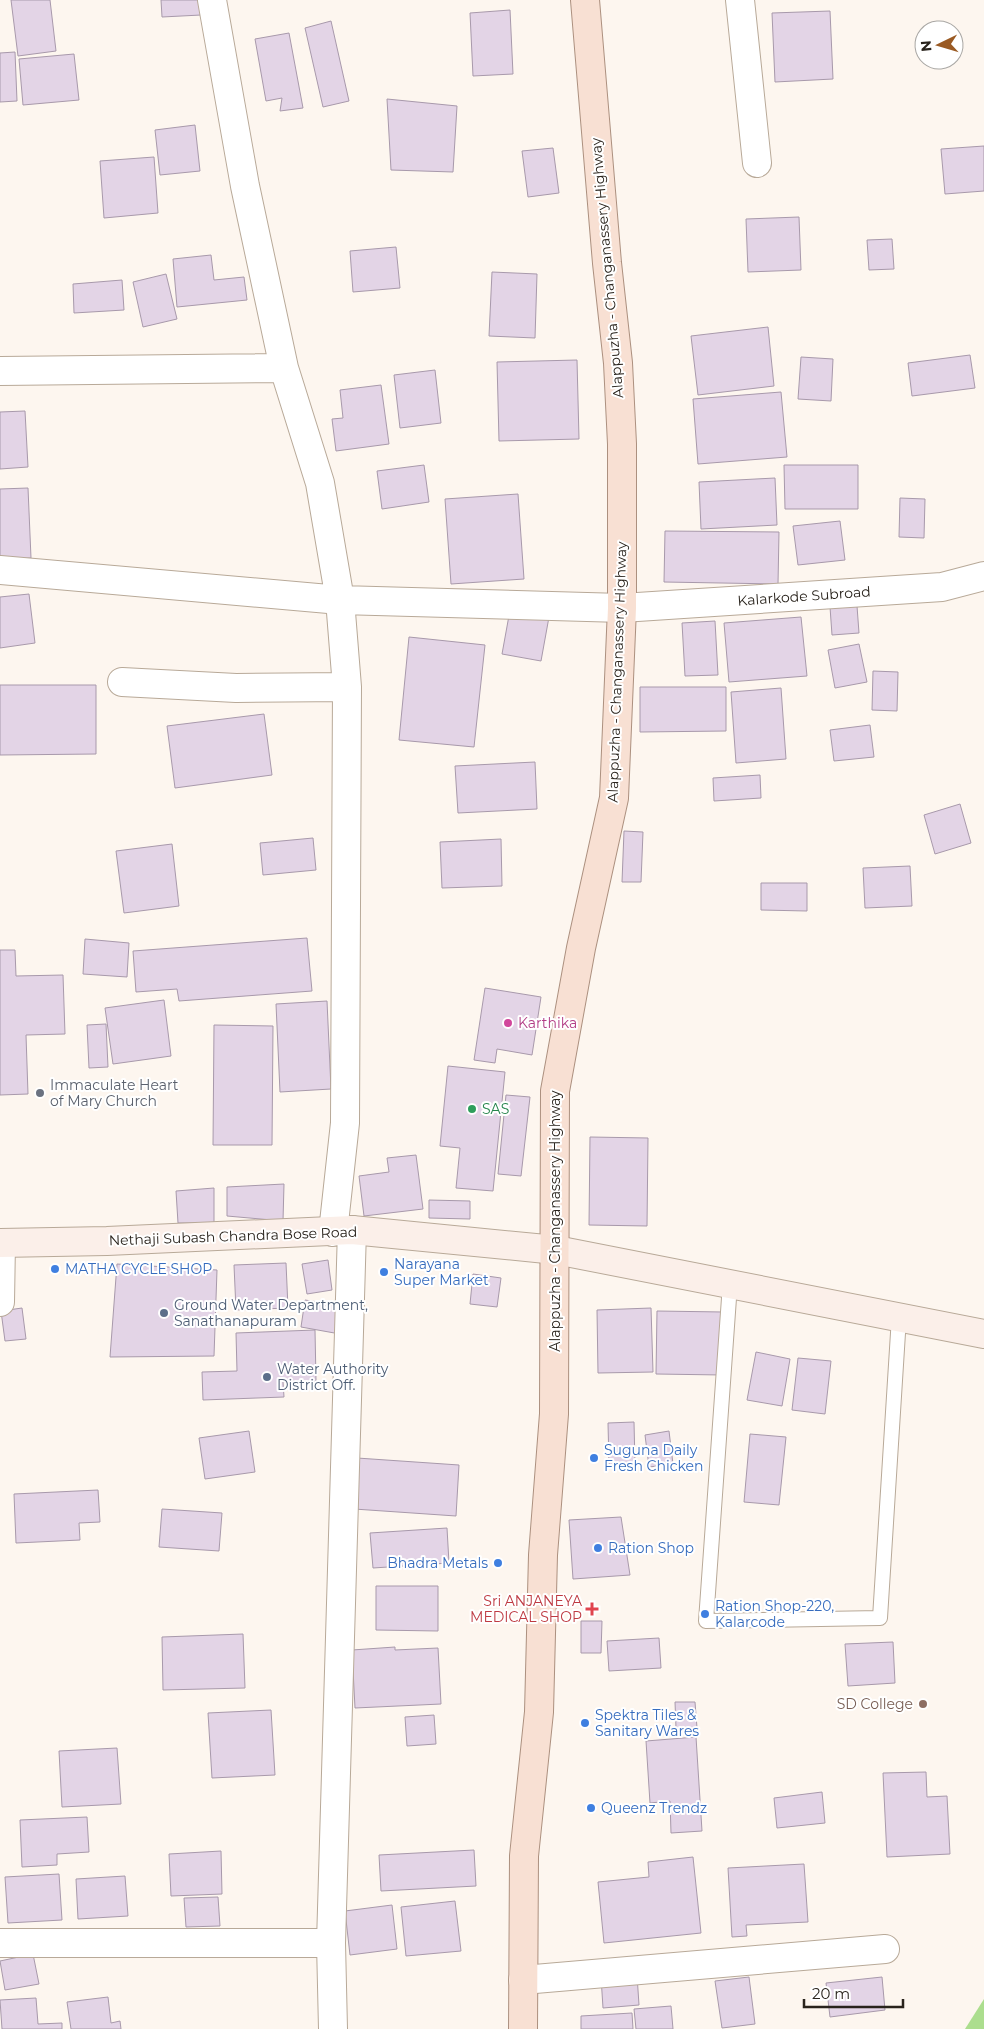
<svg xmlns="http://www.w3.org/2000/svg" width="984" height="2029" font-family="Montserrat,sans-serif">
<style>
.green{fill:#acde8e}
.building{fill:#e3d4e6;stroke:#a899ab}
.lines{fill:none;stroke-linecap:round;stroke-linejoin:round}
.service-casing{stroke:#b8a998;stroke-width:16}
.minor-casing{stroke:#b8a998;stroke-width:30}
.secondary-casing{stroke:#b8a998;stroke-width:30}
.primary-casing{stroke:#ac907f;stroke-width:30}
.service{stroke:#fff;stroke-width:14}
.minor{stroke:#fff;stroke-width:28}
.secondary{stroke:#fbefe9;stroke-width:28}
.primary{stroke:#f8e0d3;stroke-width:28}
.hotel-dot{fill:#d1479c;stroke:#fff;stroke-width:2}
.worship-dot{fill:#6b7280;stroke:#fff;stroke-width:2}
.leisure-dot{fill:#2e9e5b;stroke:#fff;stroke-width:2}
.shop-dot{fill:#3f7fe0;stroke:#fff;stroke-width:2}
.service-dot{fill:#5c6f8a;stroke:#fff;stroke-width:2}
.health-dot{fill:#e0444e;stroke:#fff;stroke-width:2}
.education-dot{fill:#8d6e63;stroke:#fff;stroke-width:2}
.labels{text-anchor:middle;stroke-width:4;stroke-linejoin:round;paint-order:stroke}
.street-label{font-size:14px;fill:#29231c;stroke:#fff}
.hotel-label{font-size:14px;fill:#b23c85;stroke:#fff;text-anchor:start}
.worship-label{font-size:14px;fill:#5b616d;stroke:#fff;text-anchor:start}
.leisure-label{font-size:14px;fill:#27864d;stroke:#fff;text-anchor:start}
.shop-label{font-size:14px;fill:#366cbe;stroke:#fff;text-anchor:start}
.service-label{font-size:14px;fill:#4e5e75;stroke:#fff;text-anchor:start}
.health-label{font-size:14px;fill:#be3a42;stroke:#fff;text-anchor:end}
.education-label{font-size:14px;fill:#785e54;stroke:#fff;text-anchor:end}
</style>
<rect width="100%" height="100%" fill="#fdf6ef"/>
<path class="green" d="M984 1999V2029H965Z"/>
<path class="building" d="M11 0H50L56 51 18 56Z
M161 0H200L201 15 162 17Z
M510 10 513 74 473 76 470 13Z
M830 11 833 79 775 82 772 13Z
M331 21 349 101 323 107 305 28Z
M289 33 303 108 280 111 282 98 266 101 255 39Z
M15 52 17 101 0 102V53Z
M74 54 79 100 23 105 19 59Z
M387 99 457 106 453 172 391 170Z
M195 125 200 171 160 175 155 130Z
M984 146V191L945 194 941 149Z
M553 148 559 193 528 197 522 151Z
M154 157 158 213 104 218 100 161Z
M799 217 801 270 748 272 746 219Z
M892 239 894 269 869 270 867 240Z
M396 247 400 288 353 292 350 251Z
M211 255 214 280 244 277 247 300 177 307 173 259Z
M492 272 537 274 535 338 489 336Z
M166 274 177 319 143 327 133 282Z
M122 280 124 310 74 313 73 284Z
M768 327 774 386 698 395 691 336Z
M970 355 975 388 912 396 908 363Z
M801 357 833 359 831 401 798 399Z
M577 360 579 439 499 441 497 362Z
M435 370 441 423 400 428 394 375Z
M381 385 389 444 336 451 332 419 343 418 340 390Z
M781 392 787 457 698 464 693 399Z
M25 411 28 467 0 469V412Z
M424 465 429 502 382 509 377 471Z
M784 465H858V509H785Z
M775 478 777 525 701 529 699 482Z
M28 488 31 558 0 560V489Z
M518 494 524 579 451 584 445 499Z
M900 498 925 499 924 538 899 537Z
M840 521 845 560 798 565 793 526Z
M665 531 779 532 778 584 664 582Z
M29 594 35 643 0 648V597Z
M857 606 859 633 832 635 830 607Z
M510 610 549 617 541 661 502 654Z
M801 617 807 676 729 682 724 623Z
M715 621 718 675 685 676 682 623Z
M409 637 485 645 474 747 399 740Z
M859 644 867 682 835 688 828 650Z
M873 671 898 672 897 711 872 710Z
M0 685H96V754L0 755Z
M640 687H726V731L640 732Z
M781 688 786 759 736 763 731 692Z
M264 714 272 775 175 788 167 726Z
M870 725 874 757 834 761 830 730Z
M535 762 537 809 458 813 455 766Z
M760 775 761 798 714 801 713 778Z
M960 804 971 843 935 854 924 815Z
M624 831 643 832 641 882H622Z
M313 838 316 870 263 875 260 843Z
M501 839 502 886 442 888 440 842Z
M172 844 179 906 124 913 116 851Z
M910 866 912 906 865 908 863 868Z
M761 883H807V911L761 910Z
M307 938 312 991 179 1001 177 989 136 992 133 951Z
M85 939 129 943 127 977 83 974Z
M0 950H15L16 976 63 975 65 1034 26 1035 28 1094 0 1095Z
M485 988 541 997 532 1055 497 1049 495 1063 474 1060Z
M164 1000 171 1056 113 1064 105 1008Z
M327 1001 331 1089 280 1092 276 1004Z
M106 1024 108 1067 89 1068 87 1025Z
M214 1025 273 1026 272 1145H213Z
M448 1066 505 1072 493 1191 456 1188 460 1148 440 1146Z
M506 1095 530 1097 521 1176 498 1174Z
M590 1137 648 1138 647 1226 589 1225Z
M416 1155 423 1209 364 1216 359 1176 389 1172 387 1158Z
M284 1184 283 1221 227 1216V1187Z
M214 1188V1223H178L176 1191Z
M429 1200 470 1201V1219L429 1218Z
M328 1260 332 1290 307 1294 302 1264Z
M286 1263 288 1308 236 1310 234 1265Z
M117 1264 217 1270 214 1356 110 1357Z
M473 1274 501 1278 497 1307 470 1304Z
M305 1300 344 1306 340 1334 301 1327Z
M22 1308 26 1339 5 1341 1 1311Z
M651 1308 653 1372 598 1373 597 1310Z
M657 1311 723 1312 722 1375 656 1374Z
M315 1330 316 1381 283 1382 284 1397 203 1400 202 1372 237 1371 236 1333Z
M756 1352 790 1359 782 1406 747 1400Z
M798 1358 831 1361 825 1414 792 1410Z
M634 1422 635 1464 609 1465 608 1423Z
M249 1431 255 1472 205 1479 199 1438Z
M669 1431 673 1464 649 1467 645 1435Z
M750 1434 786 1437 779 1505 744 1502Z
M357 1458 459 1465 456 1516 354 1509Z
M98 1490 100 1522 79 1523 80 1540 16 1543 14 1494Z
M162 1509 222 1513 219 1551 159 1547Z
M621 1517 630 1575 573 1579 569 1520Z
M447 1528 449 1563 373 1568 370 1533Z
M376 1586H438V1631L376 1630Z
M581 1621H602L601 1653H581Z
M243 1634 245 1688 163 1690 162 1637Z
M659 1638 661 1668 609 1671 607 1641Z
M893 1642 895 1683 848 1686 845 1644Z
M395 1647V1650L438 1648 441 1704 355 1708 352 1650Z
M675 1702H695L697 1728H676Z
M271 1710 275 1775 212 1778 208 1713Z
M434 1715 436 1744 407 1746 405 1717Z
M696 1737 702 1831 671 1833 670 1801 650 1803 646 1741Z
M117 1748 121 1804 62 1807 59 1751Z
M926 1772 927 1797 947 1796 950 1854 887 1857 883 1773Z
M822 1792 825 1823 777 1828 774 1798Z
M87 1817 89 1852 57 1854V1865L22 1867 20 1820Z
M474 1850 476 1886 381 1891 379 1855Z
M221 1851 222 1894 171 1896 169 1854Z
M693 1857 701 1933 604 1943 598 1882 649 1877 648 1862Z
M804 1864 808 1922 746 1925 747 1936 732 1937 728 1868Z
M59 1874 62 1920 8 1923 5 1877Z
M125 1876 128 1916 78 1919 76 1879Z
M218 1897 220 1926 186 1927 184 1898Z
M455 1901 461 1951 406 1956 401 1907Z
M392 1905 397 1949 350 1955 345 1911Z
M33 1954 39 1984 5 1990 0 1961Z
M637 1975 639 2005 603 2008 601 1977Z
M749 1977 755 2024 722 2028 715 1981Z
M882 1977 885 2010 830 2017 826 1983Z
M108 1997 111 2023 120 2021 121 2029H71L67 2002Z
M36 1998 38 2024 62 2023V2029H2L0 2000Z
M671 2006 673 2029H636L634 2009Z
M632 2013 633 2029H581V2016Z"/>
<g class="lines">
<defs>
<path id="service" d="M730 1284 706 1621 880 1618 899 1317"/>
<path id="minor" d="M212 0 245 186 284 368 320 483 340 600 347 687 345 1123 333 1232
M740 0 757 163
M0 371 284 368
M0 570 340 600 622 608 942 587 984 576
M122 682 236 688 347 687
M0 1302 1 1243
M0 1943H331
M523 1980 885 1949
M333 2029 331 1943 352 1230"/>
<path id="secondary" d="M0 1243 107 1241 352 1230 556 1250 984 1334"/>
<path id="primary" d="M523 2029 524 1856 539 1712 543 1555 554 1414 555 1091 581 948 614 798 622 608V444L618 363 607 263 585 0"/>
</defs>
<use href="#service" class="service-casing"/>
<use href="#minor" class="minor-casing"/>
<use href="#secondary" class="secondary-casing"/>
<use href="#primary" class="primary-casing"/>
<use href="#service" class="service"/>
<use href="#minor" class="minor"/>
<use href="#secondary" class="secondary"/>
<use href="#primary" class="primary"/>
</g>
<circle class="hotel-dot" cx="508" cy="1023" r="5"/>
<circle class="worship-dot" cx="40" cy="1093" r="5"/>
<circle class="leisure-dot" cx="472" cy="1109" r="5"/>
<g class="shop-dot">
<circle cx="55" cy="1269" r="5"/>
<circle cx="384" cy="1272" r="5"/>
<circle cx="594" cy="1458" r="5"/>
<circle cx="598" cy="1548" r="5"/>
<circle cx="498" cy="1563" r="5"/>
<circle cx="705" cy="1614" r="5"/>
<circle cx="585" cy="1723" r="5"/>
<circle cx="591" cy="1808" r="5"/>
</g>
<g class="service-dot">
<circle cx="164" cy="1313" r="5"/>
<circle cx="267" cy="1377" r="5"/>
</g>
<path class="health-dot" d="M589.5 1601.5h5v5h5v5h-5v5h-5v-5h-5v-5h5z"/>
<circle class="education-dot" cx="923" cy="1704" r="5"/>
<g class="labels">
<g class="street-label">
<text transform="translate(607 268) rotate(-95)" y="5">Alappuzha - Changanassery Highway</text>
<text transform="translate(804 596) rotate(-4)" y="5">Kalarkode Subroad</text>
<text transform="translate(617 672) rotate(-88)" y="5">Alappuzha - Changanassery Highway</text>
<text transform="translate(555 1221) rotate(-90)" y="5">Alappuzha - Changanassery Highway</text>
<text transform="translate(233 1236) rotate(-2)" y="5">Nethaji Subash Chandra Bose Road</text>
</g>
<g class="hotel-label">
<text x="518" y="1028">Karthika</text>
</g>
<g class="worship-label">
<text x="50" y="1090">Immaculate Heart<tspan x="50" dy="16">of Mary Church</tspan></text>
</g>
<g class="leisure-label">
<text x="482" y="1114">SAS</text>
</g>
<g class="shop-label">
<text x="394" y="1269">Narayana<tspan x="394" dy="16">Super Market</tspan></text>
<text x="65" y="1274">MATHA CYCLE SHOP</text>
<text x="604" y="1455">Suguna Daily<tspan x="604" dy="16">Fresh Chicken</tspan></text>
<text x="608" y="1553">Ration Shop</text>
<text x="488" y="1568" text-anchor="end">Bhadra Metals</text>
<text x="715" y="1611">Ration Shop-220,<tspan x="715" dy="16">Kalarcode</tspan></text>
<text x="595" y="1720">Spektra Tiles &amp;<tspan x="595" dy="16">Sanitary Wares</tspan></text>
<text x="601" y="1813">Queenz Trendz</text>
</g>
<g class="service-label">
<text x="174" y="1310">Ground Water Department,<tspan x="174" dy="16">Sanathanapuram</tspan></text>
<text x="277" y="1374">Water Authority<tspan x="277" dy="16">District Off.</tspan></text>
</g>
<g class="health-label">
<text x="582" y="1606">Sri ANJANEYA<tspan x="582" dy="16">MEDICAL SHOP</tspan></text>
</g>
<g class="education-label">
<text x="913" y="1709">SD College</text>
</g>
</g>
<g transform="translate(939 45) rotate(265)"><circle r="24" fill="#ffffff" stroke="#a9a7a4"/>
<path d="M0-4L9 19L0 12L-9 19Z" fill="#9a5a23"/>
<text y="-8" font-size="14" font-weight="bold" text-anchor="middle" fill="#29231c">N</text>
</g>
<path d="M804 1999v8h99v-8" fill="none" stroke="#29231c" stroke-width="2.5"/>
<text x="812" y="1999" font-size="15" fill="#29231c" stroke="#ffffff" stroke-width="4" paint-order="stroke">20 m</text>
</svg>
